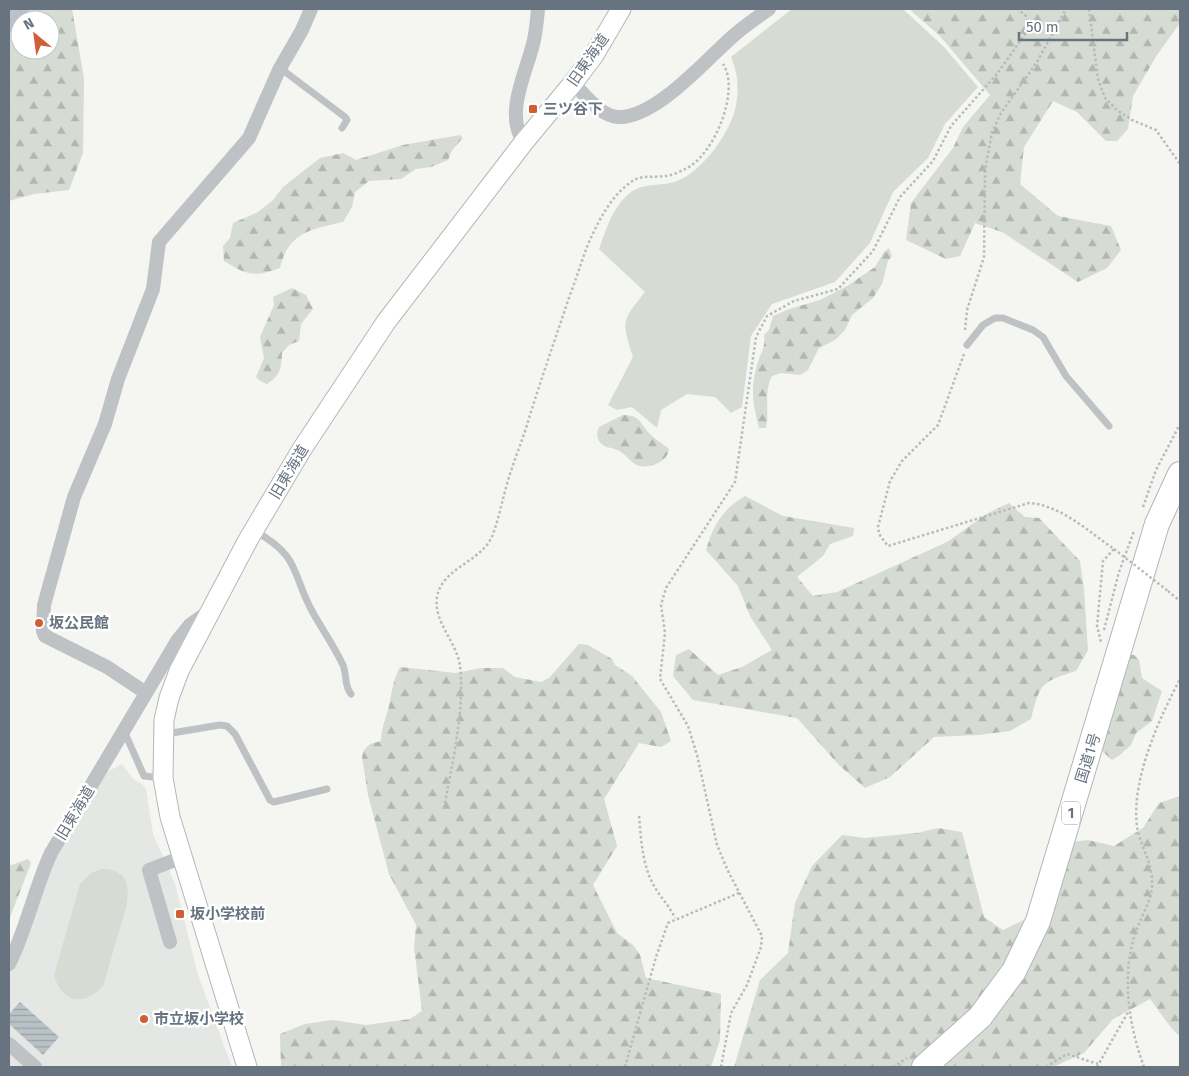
<svg xmlns="http://www.w3.org/2000/svg" width="1189" height="1076" font-family="'Fira Sans','Noto Sans JP',sans-serif">
<style>
.built{fill:#e5e7e5}
.grass{fill:#d6dbd3}
.forest{fill:url(#forest-firs);fill-rule:evenodd}
.water{fill:url(#water-rules)}
.lines{fill:none;stroke-linecap:round;stroke-linejoin:round}
.river{stroke:#b9c2c7;stroke-width:26}
.secondary-casing{stroke:#b3b7bb;stroke-width:21}
.highway-casing{stroke:#b3b6b9;stroke-width:26}
.path{stroke:#b8bbbd;stroke-width:2.5;stroke-dasharray:2.5 2.5;stroke-linecap:butt}
.lane{stroke:#bec2c5;stroke-width:7}
.street{stroke:#bec2c5;stroke-width:14}
.secondary{stroke:#fff;stroke-width:19}
.highway{stroke:#fff;stroke-width:24}
.path-bridge{stroke:#b8bbbd;stroke-width:2.5;stroke-dasharray:2.5 2.5;stroke-linecap:butt}
.poi-dot{fill:#d15d36;stroke:#fff;stroke-width:2}
.labels{text-anchor:middle;stroke-width:5;stroke-linejoin:round;paint-order:stroke}
.shield{fill:#fff;stroke:#959ea6;stroke-width:1}
.shield-label{font-size:14px;font-weight:bold;fill:#677480}
.street-label{font-size:15px;fill:#677480;stroke:#fff}
.poi-label{font-size:15px;font-weight:bold;fill:#677480;stroke:#fff;text-anchor:start}
</style>
<defs>
<pattern id="forest-firs" width="22" height="20" patternUnits="userSpaceOnUse" patternTransform="scale(1.25)"><rect width="22" height="20" fill="#d6dbd3"/><path d="M5 1l3.5 6h-7zM16 11l3.5 6h-7z" fill="#b1b6b0"/></pattern>
<pattern id="water-rules" width="6" height="5" patternUnits="userSpaceOnUse" patternTransform="scale(1.25)"><rect width="6" height="5" fill="#b9c2c7"/><path d="M0 2.5h6" fill="none" stroke="#9aa2a7"/></pattern>
</defs>
<rect width="100%" height="100%" fill="#f5f5f2"/>
<path class="built" d="M122 764 133 779 142 784 146 789 153 834 175 884 198 975 232 1067H9V969L46 870 101 775Z"/>
<path class="grass" d="M792 9H903L944 47 978 87 945 124 928 158 893 192 870 243 835 282 772 304 751 336 742 407 731 413 715 397 687 394 661 410 657 428 632 407 617 410 608 405 633 357C621 320 622 321 645 292L599 249C606 230 613 206 630 193 644 182 662 187 677 181 702 172 732 131 736 105 739 88 738 73 731 57Z
M101 869C143 869 125 911 118 935 113 952 108 968 104 984 86 1008 61 1003 54 975L80 884 91 873Z"/>
<path class="forest" d="M9 9H72L84 78 83 153 69 190 34 194 9 201ZM20 20H50V50H20Z
M909 9H1180V23L1157 55 1133 96 1128 129 1117 141H1106L1077 112 1053 101 1024 147 1020 184 1058 216 1111 226 1121 250 1107 268 1078 282 1002 232 975 223 960 256 946 259 906 240 911 203 953 148 963 127 990 95 939 35Z
M460 135 463 138 452 150 448 160 431 167 416 169 401 179 369 181 355 192 352 207 343 222C312 229 288 232 280 268 254 277 249 276 224 261L223 246 230 238 233 223 258 212 273 200 283 187 320 158 343 153 356 160 403 145Z
M889 248 892 256 888 261 882 284 873 298 852 315 845 330 835 340 819 348 808 370 800 375 781 373 772 376C763 394 770 409 766 428H759C753 403 750 392 757 365 760 354 766 348 764 335L769 330 773 316 789 309 820 300 847 286 875 267 884 252Z
M292 288 306 295 313 309 301 324 299 341 289 345 282 353C281 369 281 375 267 384L260 381 256 377 264 358 260 337 274 305 273 297Z
M623 415C641 415 640 424 650 434 656 440 663 444 669 449 668 462 650 468 639 466 631 464 626 453 617 450 611 447 604 448 600 442 596 437 597 432 599 427Z
M745 496 783 516 854 528 853 536 830 544 823 556 797 577 813 596 837 592 947 542 988 513 1009 503 1025 517 1039 518 1080 561 1084 590 1088 650 1076 671C1041 682 1040 683 1031 719L1010 731 978 735 934 737 890 777 865 788 839 765 797 718 693 700 673 676 676 655 689 649 718 675 742 667 772 650 750 616 738 586 706 550C714 524 722 510 745 496Z
M579 644 588 645 612 659 615 665 632 676 661 712 671 741 661 747 639 743 604 799 617 846 593 885 617 933 633 945 640 955 646 978 721 994 720 1040 711 1067H281L280 1034 305 1024 333 1020 366 1025 410 1019 422 1011 414 947 416 925 389 874 368 795 362 757 364 750 370 744 381 741C381 728 386 718 389 706 392 691 393 680 400 667L456 673 481 668H503L515 677 541 682 549 678Z
M1127 654 1134 655 1139 660 1142 678 1162 691 1152 721 1136 733 1131 745 1120 755 1112 760 1103 752 1100 739Z
M1180 796V1036C1169 1028 1159 1010 1150 999L1113 1019 1084 1053 1053 1067H734L760 980 788 953 795 903 812 866 842 835 865 838 917 833 938 828 962 832 984 917 1003 930 1028 918 1072 842 1088 840 1114 846 1143 828 1159 803Z
M28 859 31 863 9 920V866Z"/>
<path class="water" d="M20 1002 59 1037 43 1055 9 1024V1014Z"/>
<g class="lines">
<path class="river" d="M9 19 16 9"/>
<defs>
<path id="secondary" d="M247 1067 170 817 163 778 164 720 169 698 179 671 248 540 302 449 386 322 524 142 573 83 594 55 621 9"/>
<path id="highway" d="M924 1067 980 1017 1014 971 1038 921 1157 524 1180 474"/>
</defs>
<use href="#secondary" class="secondary-casing"/>
<use href="#highway" class="highway-casing"/>
<path class="path" d="M1089 9 1098 79 1105 98 1117 110 1132 120 1156 130 1180 164
M965 330 967 310 984 257 985 170 992 132 1001 113 1037 62 1066 9
M964 354 938 425 902 461 890 481 878 527 879 534 888 546 1029 503C1061 505 1089 532 1114 549L1103 561 1097 626 1101 642
M1143 507 1156 470 1180 424
M1168 591 1180 601
M1104 630 1119 572 1134 531
M444 808C452 765 465 709 460 666 457 642 433 622 437 597 442 567 483 562 493 534 499 518 502 501 507 484 513 462 523 440 529 418 542 377 556 336 570 295 577 277 582 259 589 242 599 220 611 196 631 182 641 174 653 178 665 176 671 176 679 172 685 169 713 157 741 91 723 64
M639 816C641 838 642 862 652 882 658 895 669 905 675 918
M625 1067 656 957 668 923 739 893
M721 1067 731 1013 747 985 761 947 762 936 728 871 717 845 697 755 688 726 660 679 665 633 661 605 666 588 735 482 756 337 767 316 794 301 838 289 873 251 900 197 933 161 951 126 997 74 1028 30 1026 16 1018 9
M893 1067 907 1058
M1046 1067 1067 1054 1098 1064
M1097 1067 1128 1012
M1144 1067C1129 1025 1121 978 1135 934 1140 919 1150 903 1152 888 1154 862 1140 848 1137 826 1131 780 1159 719 1180 679"/>
<path class="lane" d="M280 68 345 117 347 120 342 128
M967 345 983 325 995 318H1003L1033 330 1043 337 1066 376 1109 426
M255 531C301 557 291 572 312 611 322 629 334 646 343 665 347 675 344 686 351 694
M124 731 144 776 162 778
M166 734 220 725 227 726 235 734 270 800 274 802 327 789"/>
<path class="street" d="M573 83C584 94 600 116 618 117 655 119 706 60 732 37 743 27 756 18 769 9
M524 142C504 115 526 73 533 44 536 33 537 20 538 9
M146 693 107 667 45 636 43 631 44 605 74 497 105 424 118 379 153 289 159 242 249 138 279 70 302 30 311 9
M170 942 149 870 183 857
M9 964C27 928 34 890 51 853L177 641 190 625 208 612
M9 1044 35 1067"/>
<use href="#secondary" class="secondary"/>
<use href="#highway" class="highway"/>
<path class="path-bridge" d="M1114 549 1168 591"/>
</g>
<g class="poi-dot">
<rect x="528" y="104" width="10" height="10" rx="2.5"/>
<circle cx="39" cy="623" r="5"/>
<rect x="175" y="909" width="10" height="10" rx="2.5"/>
<circle cx="144" cy="1019" r="5"/>
</g>
<g class="labels">
<rect class="shield" x="1062" y="801.5" width="18" height="23" rx="4"/>
<g class="shield-label">
<text x="1071" y="818">1</text>
</g>
<g class="street-label">
<text transform="translate(588 60) rotate(-55)" y="5">旧東海道</text>
<text transform="translate(289 472) rotate(-59)" y="5">旧東海道</text>
<text transform="translate(1088 758) rotate(-73)" y="5">国道1号</text>
<text transform="translate(75 813) rotate(-59)" y="5">旧東海道</text>
</g>
<g class="poi-label">
<text x="543" y="114">三ツ谷下</text>
<text x="49" y="628">坂公民館</text>
<text x="190" y="919">坂小学校前</text>
<text x="154" y="1024">市立坂小学校</text>
</g>
</g>
<rect width="1189" height="1076" fill="none" stroke="#677480" stroke-width="20"/>
<g transform="translate(35 35) rotate(331)"><circle r="24" fill="#ffffff" stroke="#c2c7cc"/>
<path d="M0-4L9 19L0 12L-9 19Z" fill="#d15d36"/>
<text y="-8" font-size="14" font-weight="bold" text-anchor="middle" fill="#677480">N</text>
</g>
<path d="M1019 32v8h108v-8" fill="none" stroke="#677480" stroke-width="2.5"/>
<text x="1026" y="32" font-size="15" fill="#677480" stroke="#ffffff" stroke-width="4" paint-order="stroke">50 m</text>
</svg>
